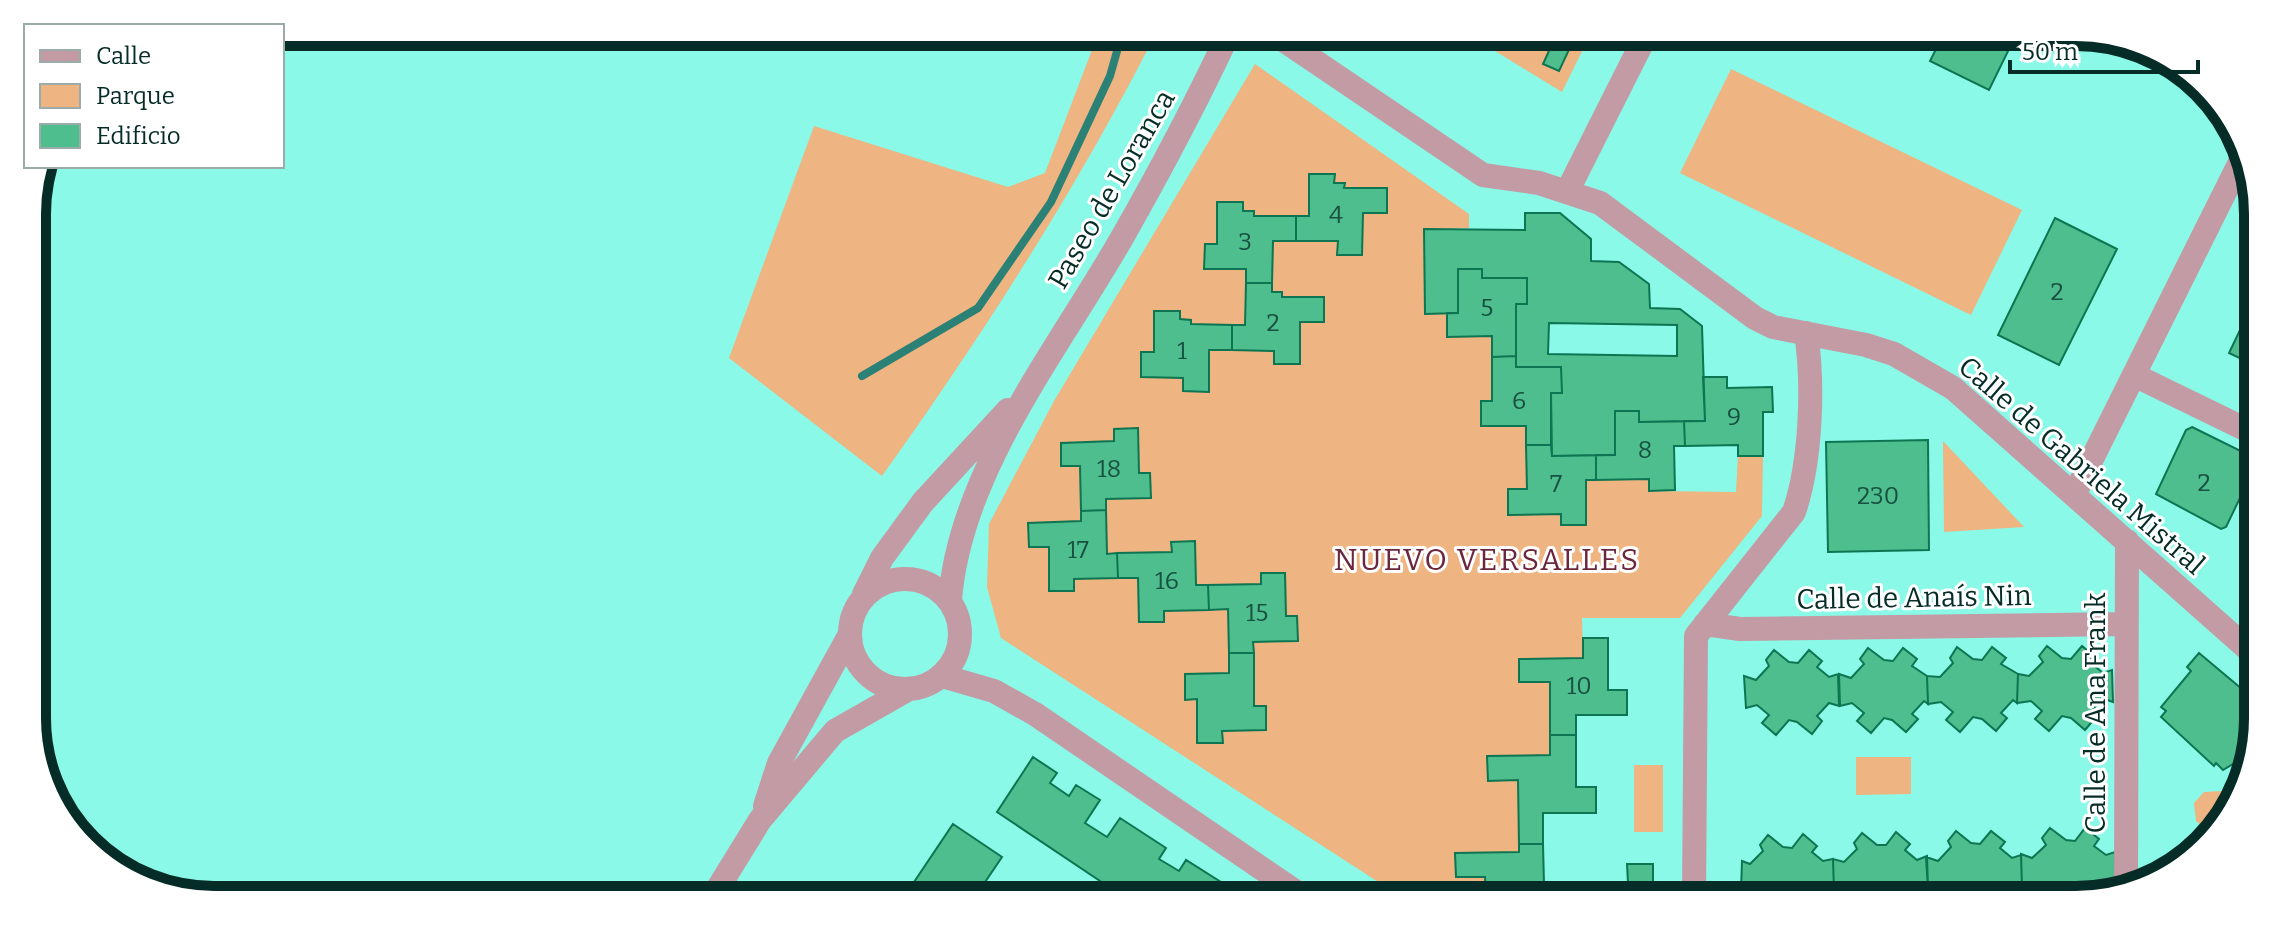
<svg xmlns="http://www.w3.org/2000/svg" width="2290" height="932" font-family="Bitter,serif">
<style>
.green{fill:#eeb481}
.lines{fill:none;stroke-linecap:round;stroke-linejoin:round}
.stream{stroke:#2b8176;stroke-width:8}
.building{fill:#4ebe8e;stroke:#0d7551;stroke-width:2;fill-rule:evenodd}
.minor{stroke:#c29ba5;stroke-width:24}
.highway{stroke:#95485f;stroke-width:24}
.labels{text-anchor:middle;stroke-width:6;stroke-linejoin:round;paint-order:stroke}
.number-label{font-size:24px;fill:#185041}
.street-label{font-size:28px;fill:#062c27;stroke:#fff}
.neighbourhood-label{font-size:30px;letter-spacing:2px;fill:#6b273e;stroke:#fff}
.rim{fill:none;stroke:#062c27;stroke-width:10}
</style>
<rect width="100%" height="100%" fill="#8bf9e7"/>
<path class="green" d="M1097 37H1154C1076 190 982 336 882 476L729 358 814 126 1008 187 1045 173Z
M1474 38 1588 39 1562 92Z
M1255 64 1469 214V228L1424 230 1425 314 1447 313 1448 337 1492 336V401H1481L1526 426V489H1508L1509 514H1561V525L1586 480 1649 479V491L1736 492 1738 456H1763L1762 516 1680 618H1582L1583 658 1519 659 1520 682H1550V755L1487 756 1488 781 1518 780 1519 844V852L1455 853 1456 877H1485L1486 897 1400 896 1001 638 987 587 989 524 1054 401Z
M1731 69 2022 210 1971 315 1680 173Z
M1943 441 2024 527 1944 532Z
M1856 757H1911V794L1856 795Z
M1634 765H1663V832H1634Z
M2222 791 2232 799 2208 831 2196 821 2194 803 2204 792Z"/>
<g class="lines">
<path class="stream" d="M862 376 978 308 1051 202 1110 76 1121 37"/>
</g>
<path class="building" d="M1523 39H1574L1559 71 1543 64 1549 51Z
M1940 41H2013L1989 90 1930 61Z
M1309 174H1335L1334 183H1345L1344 188H1387V213H1363L1362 255H1337L1338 241H1296V216H1309Z
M1217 202H1243V211H1254V216H1296V241H1273L1272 283H1246V269H1204L1205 244H1217Z
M1525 213H1560L1591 239V261L1619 262 1649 284 1650 308 1680 309 1702 326 1705 421 1639 422V411H1615V455L1552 456 1551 393H1562L1561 367H1516V304H1527V278H1482V269H1458V313L1425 314 1424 229 1525 230ZM1549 323 1677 325V356L1548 354Z
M2055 218 2117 249 2059 365 1998 335Z
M1458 269H1482V278H1527V304H1516V356L1492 357V336L1447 337V313H1458Z
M1246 283H1272V292H1282V297H1324V322H1300V364H1274V351L1232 350V325H1245Z
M1154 311H1180V319L1191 320V324L1232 325V350H1209V392L1183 391V378L1141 377V352H1154Z
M2254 325V365L2229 353 2240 330 2250 334Z
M1516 356V367H1561L1562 393H1551V445H1526V426H1481V401H1492V357Z
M1703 377H1727V388L1772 387 1773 412H1763V456H1738V445L1685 446 1684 421H1705Z
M1615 411H1639V422L1684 421 1685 446H1674L1675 490 1649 491V479L1596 480V455H1615Z
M2192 427 2253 457 2252 473 2226 527 2221 529 2156 494 2186 430Z
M1138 428 1139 473H1150L1151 498 1106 499V510L1081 511 1080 466H1061V443L1114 441V429Z
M1928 440 1929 550 1828 552 1826 442Z
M1526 445H1551L1552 456 1596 455V480H1586V525H1561V514L1508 515V489H1527Z
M1106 510 1107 554 1117 553 1118 578 1074 579V591H1049V547H1029L1028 523 1081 521V511Z
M1195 541 1196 585H1208L1209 610 1164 611V622H1139L1138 578H1118L1117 553 1172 552 1171 542Z
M1261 573H1285L1286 616H1297L1298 641 1253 642 1254 653H1229L1228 609 1209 610 1208 585 1261 584Z
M1583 638H1608V690H1627V715H1576V735H1550V682H1519V659L1583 658Z
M2047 646 2062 658 2071 659 2082 646 2095 657 2091 663 2103 673 2112 670 2113 702 2102 698 2091 712 2096 717 2085 730 2071 718 2062 716 2049 731 2035 719 2042 711 2031 701 2017 703 2018 674 2029 676 2043 662 2039 656Z
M1957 647 1973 659 1982 660 1992 647 2006 658 2001 664 2018 674 2017 703 2013 700 2001 713 2007 718 1996 731 1982 719 1973 717 1960 732 1946 720 1953 712 1941 702 1928 704 1927 676 1940 677 1953 663 1950 658Z
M1868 648 1884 660 1893 661 1903 648 1917 659 1912 666 1927 676 1928 704 1924 701 1912 714 1918 719 1906 732 1892 720 1884 718 1871 733 1857 721 1864 713 1852 703 1840 706 1839 674 1851 678 1864 664 1860 659Z
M1774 650 1789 662 1798 663 1809 650 1822 661 1817 667 1829 677 1838 674 1839 706 1829 703 1817 716 1822 721 1812 734 1797 722 1789 720 1776 735 1762 723 1769 715 1757 705 1746 708 1744 676 1756 680 1769 666 1766 660Z
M1229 653H1254V706H1266V730L1222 731 1223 743H1197V699L1185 700V674L1229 673Z
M2199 653 2249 695 2248 755 2223 770 2216 763 2214 766 2161 717 2166 711 2161 707 2191 671 2187 667Z
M1550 735H1576V787H1596V813H1543V844H1519L1518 780 1488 781 1487 756 1550 755Z
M2248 755V771L2237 761Z
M1033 757 1057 773 1050 783 1069 796 1076 785 1100 800 1085 823 1107 837 1120 818 1166 848 1159 859 1179 871 1186 860 1232 889 1228 895H1121L997 812Z
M953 824 1002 857 977 894H906Z
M2050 828 2066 840 2075 841 2085 828 2099 839 2094 846 2106 855 2115 852 2116 884 2105 881 2096 896 2087 900 2040 899 2045 893 2034 883 2022 886 2021 854 2032 858 2046 845 2042 838Z
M1956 831 1971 843 1980 844 1991 831 2005 842 2000 848 2012 858 2021 855 2022 887 2011 883 2000 897 2002 899H1949L1951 896 1939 886 1928 889 1926 857 1938 861 1951 847 1948 841Z
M1896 832 1910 844 1905 850 1917 860 1927 856 1928 888 1917 885 1906 899H1856L1846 888 1834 891 1833 859 1844 862 1857 849 1854 843 1862 833 1877 845H1886Z
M1803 834 1817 846 1812 852 1823 861 1833 859 1834 891 1823 887 1814 898H1761L1752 889 1741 891 1742 861 1750 864 1763 851 1760 845 1768 835 1783 847 1792 848Z
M1519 844H1543L1544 884H1571V897H1486L1485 877H1456L1455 853 1519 852Z
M1627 864H1653V898L1571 897V884L1628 883Z"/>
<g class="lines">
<path class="minor" d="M1279 37 1483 175 1539 183 1600 203 1755 318 1773 327 1866 345 1894 354 1953 388 2250 651
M1568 190 1644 39
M2134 375 2253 433
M2075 493 2242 158
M850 634a55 55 0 1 1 110 0a55 55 0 1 1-110 0Z
M864 594 882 558 923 502 1008 410
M950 600C960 470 1060 347 1123 236 1160 171 1195 105 1227 37
M1705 624 1740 629 2124 624
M942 676 994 691 1035 714 1302 896
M765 806 779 763 850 634
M2126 885 2127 541
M715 893 760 820 835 731 907 690
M1694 898 1696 636 1794 512C1811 462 1814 385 1806 333"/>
<path class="highway" d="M134 876 158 890"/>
</g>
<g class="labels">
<g class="number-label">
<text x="1336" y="223">4</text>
<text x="1245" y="250">3</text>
<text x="2057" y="300">2</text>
<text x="1487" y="316">5</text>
<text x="1273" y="331">2</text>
<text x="1182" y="359">1</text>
<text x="1519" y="409">6</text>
<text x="1734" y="425">9</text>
<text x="1645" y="458">8</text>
<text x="1109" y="477">18</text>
<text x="2204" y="491">2</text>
<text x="1556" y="492">7</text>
<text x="1878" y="504">230</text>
<text x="1078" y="558">17</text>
<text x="1167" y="589">16</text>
<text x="1257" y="621">15</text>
<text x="1579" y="694">10</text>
</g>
<g class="street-label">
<text transform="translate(1111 189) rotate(-60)" y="10">Paseo de Loranca</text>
<text transform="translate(2082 465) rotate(41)" y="10">Calle de Gabriela Mistral</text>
<text transform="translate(1914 597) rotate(-1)" y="10">Calle de Anaís Nin</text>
<text transform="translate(2095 713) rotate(-90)" y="10">Calle de Ana Frank</text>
</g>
<g class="neighbourhood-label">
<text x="1487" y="570">NUEVO VERSALLES</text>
</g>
</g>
<path d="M0 0H2290V932H0ZM214 46H2076A168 168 0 0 1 2244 214V718A168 168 0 0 1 2076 886H214A168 168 0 0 1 46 718V214A168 168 0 0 1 214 46Z" fill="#fff" fill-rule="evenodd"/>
<path class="rim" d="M214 46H2076A168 168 0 0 1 2244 214V718A168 168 0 0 1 2076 886H214A168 168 0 0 1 46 718V214A168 168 0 0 1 214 46Z"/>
<rect x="24" y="24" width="260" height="144" fill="#ffffff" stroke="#9baba9" stroke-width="2"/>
<rect x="40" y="50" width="40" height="12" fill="#c29ba5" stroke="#9baba9" stroke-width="2"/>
<text x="96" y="64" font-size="24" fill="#062c27">Calle</text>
<rect x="40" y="84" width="40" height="24" fill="#eeb481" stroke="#9baba9" stroke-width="2"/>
<text x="96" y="104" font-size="24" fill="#062c27">Parque</text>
<rect x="40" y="124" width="40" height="24" fill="#4ebe8e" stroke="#9baba9" stroke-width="2"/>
<text x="96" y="144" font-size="24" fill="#062c27">Edificio</text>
<path d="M2010 60v12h188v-12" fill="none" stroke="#062c27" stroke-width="4"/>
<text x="2022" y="60" font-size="24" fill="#062c27" stroke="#ffffff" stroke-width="6" paint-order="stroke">50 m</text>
</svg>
